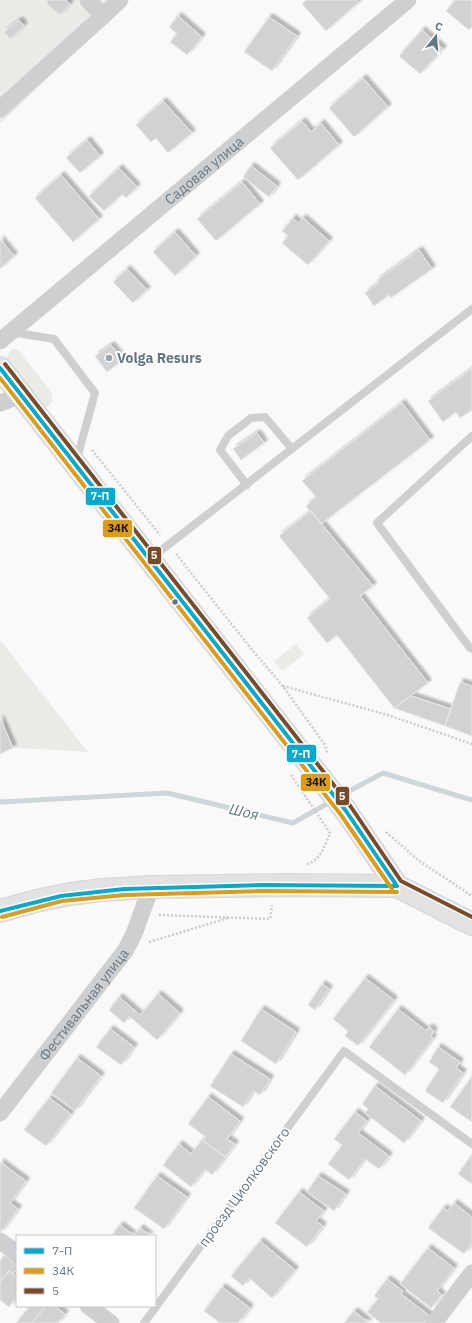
<svg xmlns="http://www.w3.org/2000/svg" width="472" height="1323" font-family="'IBM Plex Sans',sans-serif">
<style>
.green{fill:#e8ebe6}
.lines{fill:none;stroke-linecap:round;stroke-linejoin:round}
.stream{stroke:#ced6d9;stroke-width:5}
.building{fill:#d0d2d3;stroke:#e8e8e8;filter:url(#shadow)}
.secondary-casing{stroke:#d5d6d7;stroke-width:24}
.primary-casing{stroke:#d5d6d7;stroke-width:24}
.path{stroke:#cbcccd;stroke-width:2.5;stroke-dasharray:2 2;stroke-linecap:butt}
.service{stroke:#cecfd0;stroke-width:8}
.minor{stroke:#cecfd0;stroke-width:17}
.secondary{stroke:#e1e2e2;stroke-width:22}
.primary{stroke:#e1e2e2;stroke-width:22}
.bus-1-casing{stroke:#fff;stroke-width:7}
.bus-2-casing{stroke:#fff;stroke-width:7}
.bus-3-casing{stroke:#fff;stroke-width:7}
.bus-1{stroke:#00a9ce;stroke-width:4}
.bus-2{stroke:#da9c1a;stroke-width:4}
.bus-3{stroke:#7a4b2a;stroke-width:4}
.poi-dot{fill:#99a4ac;stroke:#fff;stroke-width:1.5}
.bus-dot{fill:#657683;stroke:#fff;stroke-width:1.5}
.labels{text-anchor:middle;stroke-width:4;stroke-linejoin:round;paint-order:stroke}
.street-label{font-size:14px;fill:#657683;stroke:#fff}
.poi-label{font-size:14px;font-weight:bold;fill:#657683;stroke:#fff;text-anchor:start}
.water-label{font-size:15px;font-style:italic;fill:#60757c;stroke:#fff}
.line-badge{stroke:#fff;stroke-width:1.5}
.badge-label{font-size:11px;text-anchor:middle;font-weight:bold;fill:#fff}
.pale-badge-label{font-size:11px;text-anchor:middle;font-weight:bold;fill:#111}
</style>
<defs>
<filter id="shadow"><feDropShadow dx="3.5" dy="-3.5" stdDeviation="1" flood-color="#0004"/></filter>
</defs>
<rect width="100%" height="100%" fill="#f9f9f9"/>
<path class="green" d="M0 0H129L0 124Z
M13 349H17L20 352 51 392C53 398 53 403 47 407L43 406 8 360 7 355Z
M0 640 88 752 0 747Z
M296 644 304 654 282 671 274 661Z"/>
<g class="lines">
<path class="stream" d="M340 796 383 773 472 800
M0 802 167 793 293 823 332 801"/>
</g>
<path class="building" d="M48 0H66L70 4 60 15 46 3Z
M306 0H357L359 2 326 31 302 4Z
M455 0H472V27L469 30 446 11Z
M178 16 202 37 187 55 170 42 177 34 169 27Z
M269 17 297 36 272 71 244 52Z
M19 20 24 26 10 39 4 32Z
M422 30 443 49 420 74 399 56Z
M363 78 388 107 354 137 329 108Z
M163 101 192 133 168 153 156 138 151 142 136 125Z
M302 121 311 132 321 123 339 145 298 180 270 148Z
M87 140 100 156 80 173 66 158Z
M251 166 277 186 269 197 243 177Z
M119 168 137 187 126 198 122 194 104 211 89 196Z
M61 175 99 219 73 242 35 198Z
M242 182 260 204 216 241 197 219Z
M293 218 298 223 303 218 329 241 308 265 282 243 288 236 282 231Z
M175 232 196 256 175 276 153 252Z
M0 239 14 256 0 269Z
M419 250 432 269 391 298 389 295 374 306 365 293 379 283 377 280Z
M127 269 147 290 133 303 113 282Z
M111 345 123 360 107 372 95 356Z
M472 369V410L460 418 456 412 443 422 428 401Z
M402 403 430 440 321 524 306 506 316 497 302 481Z
M257 433 264 443 241 460 233 449Z
M311 511 373 586 360 596 428 683 394 708 337 635 327 643 307 618 330 599 279 536Z
M460 682 472 686V736L445 726Z
M411 696 451 709 445 726 394 708Z
M0 718 13 748 0 754Z
M365 978 394 1000 358 1046 345 1036 348 1031 333 1019Z
M322 984 329 989 315 1010 308 1005Z
M158 994 180 1013 157 1040 129 1016 124 1023 109 1010 119 997 140 1015Z
M261 1009 296 1032 276 1064 241 1041Z
M398 1009 426 1031 429 1027 434 1031 431 1036 433 1038 405 1075 369 1047Z
M110 1029 134 1047 121 1065 96 1047Z
M438 1047 460 1062 456 1068 463 1073 443 1103 425 1091 439 1069 429 1062Z
M231 1054 270 1079 260 1095 253 1091 243 1107 210 1086Z
M77 1058 101 1076 75 1111 51 1093Z
M472 1076V1122L450 1107Z
M375 1086 421 1121 404 1143 365 1113 368 1109 362 1104Z
M208 1097 240 1121 227 1139 235 1144 225 1157 202 1140 206 1137 188 1124Z
M49 1098 71 1114 46 1146 24 1130Z
M355 1112 367 1121 358 1133 389 1156 379 1169 365 1159 349 1180 328 1164 342 1145 334 1139Z
M202 1140 225 1157 212 1175 205 1169 191 1187 163 1165 179 1144 191 1154Z
M471 1156 472 1157V1184L458 1174Z
M0 1162 26 1181 10 1203 18 1209 0 1233Z
M157 1176 187 1197 164 1229 134 1208Z
M318 1176 346 1194 334 1211 307 1192Z
M299 1192 324 1211 316 1221 323 1226 307 1247 275 1223Z
M454 1203 472 1217V1242L464 1254 428 1228 443 1208 448 1211Z
M120 1225 134 1236 140 1228 150 1236H111Z
M260 1241 295 1270 272 1298 249 1278 243 1286 231 1276Z
M428 1248 454 1268 437 1291 442 1295 431 1308 400 1284Z
M4 1255 17 1265V1269L13 1274 9 1271 0 1282V1261Z
M9 1271 17 1277V1296L9 1307 0 1300V1282Z
M387 1279 403 1291 401 1294 430 1316 425 1323H381L367 1312 378 1299 374 1296Z
M222 1287 250 1308 238 1323H220L204 1311Z
M30 1306H46L32 1323H16Z
M46 1306H54L65 1314 58 1323H32Z
M354 1311 369 1323H344Z"/>
<g class="lines">
<defs>
<path id="secondary" d="M0 368 346 811 397 886"/>
<path id="primary" d="M0 911 36 901 70 894 102 890 151 887 286 885 397 886 472 924"/>
</defs>
<use href="#secondary" class="secondary-casing"/>
<use href="#primary" class="primary-casing"/>
<path class="path" d="M92 450 160 535
M176 554 253 651 282 685 325 745 327 753
M283 686 388 715 472 744
M291 775 330 833C325 845 321 860 307 864
M386 832 418 860 472 896
M159 915 270 919 272 905
M149 942 228 918"/>
<path class="service" d="M11 332 54 339 95 393 76 462
M472 436 377 523 470 648 472 649
M247 485 220 450 228 436 251 418 265 417 292 449
M150 559 472 309
M144 1323 344 1051 472 1144"/>
<g class="minor">
<path d="M88 0 103 16"/>
<path d="M0 109 103 16 120 0"/>
<path id="s1" d="M0 341 408 0"/>
<path d="M0 403 21 395"/>
<path id="s2" d="M0 1113 125 951 134 934 151 887"/>
<path d="M0 1241 17 1253"/>
<path d="M88 1306 111 1323"/>
<path d="M434 1323 472 1273"/>
</g>
<use href="#secondary" class="secondary"/>
<use href="#primary" class="primary"/>
<defs>
<path id="bus-1" d="M0 368 346 811 397 886
M0 911 61 896 124 889 261 885 397 886"/>
<path id="bus-2" d="M0 378 341 815 392 889
M2 917 62 901 125 895 261 891 397 892"/>
<path id="bus-3" d="M5 364 351 807 401 881 472 917"/>
</defs>
<use href="#bus-1" class="bus-1-casing"/>
<use href="#bus-2" class="bus-2-casing"/>
<use href="#bus-3" class="bus-3-casing"/>
<use href="#bus-1" class="bus-1"/>
<use href="#bus-2" class="bus-2"/>
<use href="#bus-3" class="bus-3"/>
</g>
<circle class="poi-dot" cx="109" cy="358" r="4"/>
<circle class="bus-dot" cx="175" cy="602" r="3.5"/>
<g class="labels">
<g class="street-label">
<text dy="5" stroke="none"><textPath href="#s1" startOffset="266">Садовая улица</textPath></text>
<text dy="5" stroke="none"><textPath href="#s2" startOffset="137">Фестивальная улица</textPath></text>
<text transform="translate(244 1187) rotate(-54)" y="5">проезд Циолковского</text>
</g>
<g class="poi-label">
<text x="117" y="363">Volga Resurs</text>
</g>
<g class="water-label">
<text transform="translate(244 812) rotate(13)" y="5">Шоя</text>
</g>
</g>
<g class="line-badge">
<rect x="85" y="487" width="31" height="19" rx="4" fill="#00a9ce"/>
<rect x="102" y="519" width="31" height="19" rx="4" fill="#da9c1a"/>
<rect x="147" y="546" width="15" height="19" rx="4" fill="#7a4b2a"/>
<rect x="286" y="744" width="31" height="19" rx="4" fill="#00a9ce"/>
<rect x="300" y="773" width="31" height="19" rx="4" fill="#da9c1a"/>
<rect x="335" y="786" width="15" height="20" rx="4" fill="#7a4b2a"/>
</g>
<g class="badge-label">
<text x="100" y="500">7-П</text>
<text x="154" y="559">5</text>
<text x="301" y="758">7-П</text>
<text x="342" y="800">5</text>
</g>
<g class="pale-badge-label">
<text x="118" y="532">34К</text>
<text x="316" y="786">34К</text>
</g>
<rect x="16" y="1235" width="140" height="72" fill="#ffffff" stroke="#c1c8cd"/>
<rect x="24" y="1248" width="20" height="6" fill="#00a9ce" stroke="#c1c8cd"/>
<text x="52" y="1255" font-size="12" fill="#657683">7-П</text>
<rect x="24" y="1268" width="20" height="6" fill="#da9c1a" stroke="#c1c8cd"/>
<text x="52" y="1275" font-size="12" fill="#657683">34К</text>
<rect x="24" y="1288" width="20" height="6" fill="#7a4b2a" stroke="#c1c8cd"/>
<text x="52" y="1295" font-size="12" fill="#657683">5</text>
<g transform="translate(436 36) rotate(17)" stroke="#ffffff" stroke-width="3" paint-order="stroke">
<path d="M0-3L7 15L0 10L-7 15Z" fill="#657683"/>
<text y="-6" font-size="11" font-weight="bold" text-anchor="middle" fill="#657683">С</text>
</g>
</svg>
